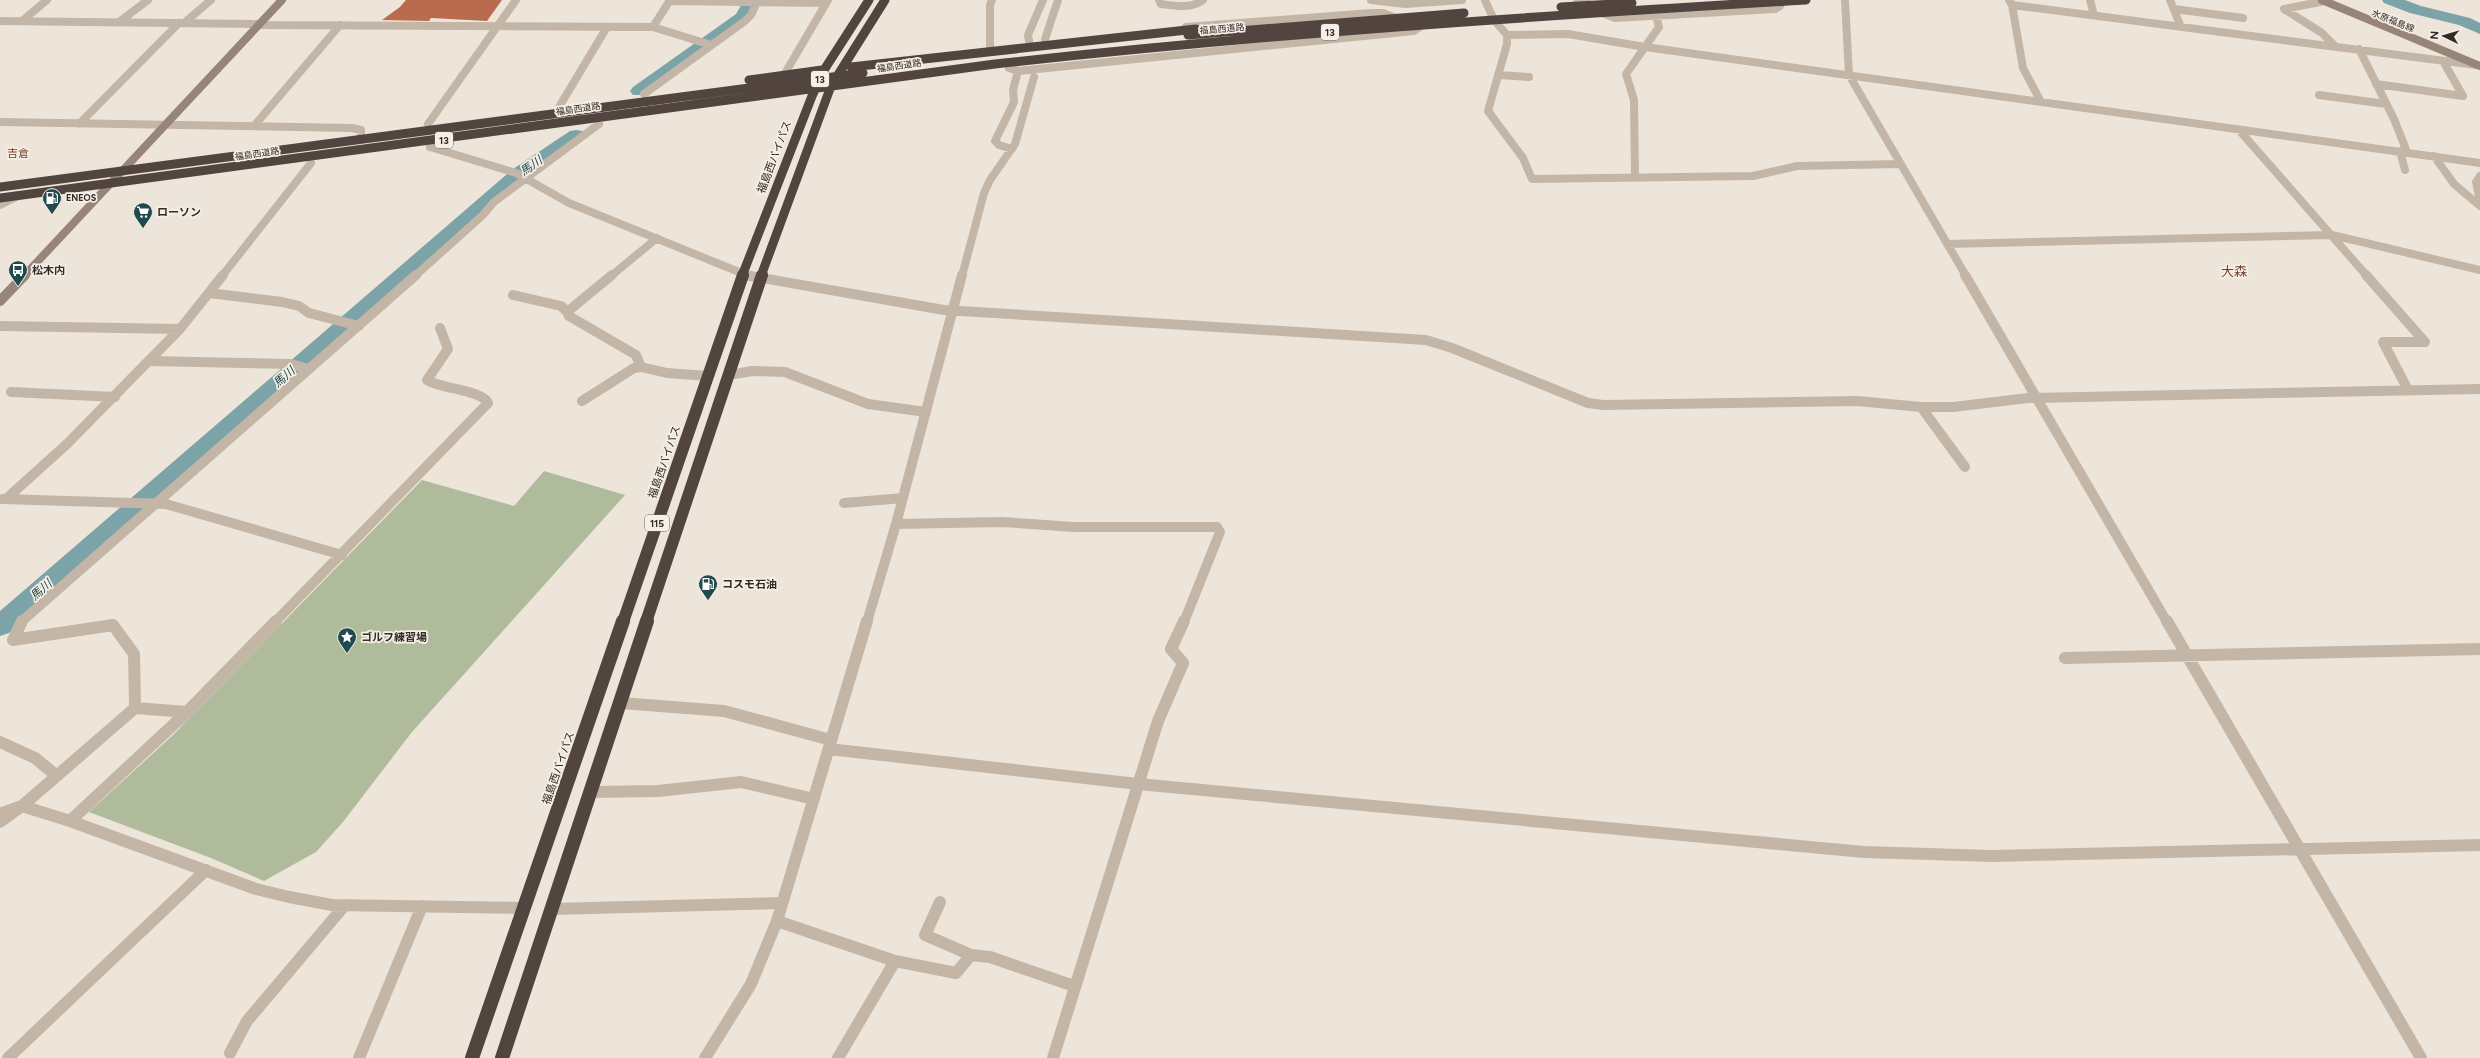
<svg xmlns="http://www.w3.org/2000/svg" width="2480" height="1058" font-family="Figtree,'Noto Sans JP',sans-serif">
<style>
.green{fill:#afbb9b}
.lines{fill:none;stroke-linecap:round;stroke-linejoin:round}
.river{fill:#7ca4a8;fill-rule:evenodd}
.building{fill:#b86b4d}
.street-far2{stroke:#c4b6a7;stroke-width:8}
.street-far1{stroke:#c4b6a7;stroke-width:10}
.street{stroke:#c4b6a7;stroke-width:12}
.secondary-far1{stroke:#988579;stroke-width:8}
.secondary{stroke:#988579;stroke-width:10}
.highway-far2{stroke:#52453f;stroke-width:9}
.highway-far1{stroke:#52453f;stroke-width:12}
.highway{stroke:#52453f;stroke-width:14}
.labels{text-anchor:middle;stroke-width:3.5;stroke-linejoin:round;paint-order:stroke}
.far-street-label{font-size:9px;fill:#322b27;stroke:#f6efe5}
.far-poi-label{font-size:9px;font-weight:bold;fill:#322b27;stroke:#f6efe5;text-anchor:start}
.shield{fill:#f6efe5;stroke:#6d6660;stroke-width:1}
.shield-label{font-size:10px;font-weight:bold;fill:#322b27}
.far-quarter-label{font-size:11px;fill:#783e29;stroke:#f6efe5}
.street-label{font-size:11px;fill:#322b27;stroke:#f6efe5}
.poi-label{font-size:11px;font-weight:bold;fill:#322b27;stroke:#f6efe5;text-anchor:start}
.water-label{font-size:12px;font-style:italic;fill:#214a4f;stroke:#f6efe5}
.quarter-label{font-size:13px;fill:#783e29;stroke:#f6efe5}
</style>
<rect width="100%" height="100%" fill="#eee5da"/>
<path class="green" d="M544 471 625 495 412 732 343 822 316 852 264 881 211 858 89 812 173 735 422 480 514 506Z"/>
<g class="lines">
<path class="river" d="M744 0H760L749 20 645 95H633L630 91 633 87 736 14Z
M2382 0H2405L2421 6 2470 18 2480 23V34L2459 25 2410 13 2384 3Z
M576 130 582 131 585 135 582 139 527 177 9 633 0 636V611L513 169 570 131Z"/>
</g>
<path class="building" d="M406 0H502L487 21 431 18 429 21 382 20 400 7Z"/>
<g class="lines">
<path class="street-far2" d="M1159 0 1161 4C1175 6 1191 9 1203 0
M1371 0 1405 4 1462 0
M1485 0 1494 20 1507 35 1568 34 1645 47 2480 163
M1845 0 1849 75 1966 276
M2009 0 2012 5 2023 68 2041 102
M2090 0 2094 15
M2170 0 2181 27
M669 1 826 3
M2325 1 2284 9 2322 33 2335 46
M2012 5 2476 65
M1574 6 1580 0H1587
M2174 9 2243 18
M1602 13 1615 18 1775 9 1780 6 1781 2
M0 21 259 24
M22 21 47 0
M119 22 148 0
M184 23 211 0
M258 25 653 27 711 45
M653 27 670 0
M1186 27 1371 13H1383L1396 18
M1507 35V44L1488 111 1523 158 1532 179 1753 176 1797 166 1900 164
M1045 39 1058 0
M1030 46 1028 35 1043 0
M2359 49 2394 119 2407 152
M990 51V5L992 0
M1009 68 1018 71 1013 90 1014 102 995 141 999 145 1012 149
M1018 71 1414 31 1423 25
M784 75 828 0
M1498 75 1529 77
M2376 84 2463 96 2443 61
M644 94 745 21 751 15 758 0
M2319 95 2386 104
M559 107 607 27
M0 122 352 128 361 130V139
M79 124 179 23
M428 124 516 0
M254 126 340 25
M2239 130 2367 276
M430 147 516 173 569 203 749 276
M2400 151 2405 170
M2434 156 2454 184 2480 206
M2480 176 2476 182 2480 202
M1635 177 1634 100 1626 74 1659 27 1656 16
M0 205 16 197
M1947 244 2332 235 2480 270
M222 276 311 163
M415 276 483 215 494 202 599 124
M611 276 657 238
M962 276 984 193 990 180 1015 144 1034 77"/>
<path class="street-far1" d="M745 275 944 310 1426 340 1452 348 1588 403 1603 405 1857 401 1921 407H1953L2028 398 2480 389
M1965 275 2167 622
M2366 275 2425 342H2383L2408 390
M209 293 282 302 299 306 309 313 359 326
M513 295 561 306 567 312 612 275
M567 312 569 316 636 355 641 367
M0 326 180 329
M149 361 291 364 308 369
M729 375 752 371 785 372 868 404 926 412
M11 392 115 397
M582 401 634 368 641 367 667 373 708 376
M1921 407 1965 467
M2 499 166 504 342 555
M6 499 67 444 180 329 223 275
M844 503 903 498
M896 524 1002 522 1074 527H1217L1220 532 1184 622
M21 622 416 275
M275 622 488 403C482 390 441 389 427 380L448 349 440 328
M867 622 896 524 962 275"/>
<path class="street" d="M2167 621 2421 1058
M2065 658 2480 649
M621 703 724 711 831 740
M135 708 187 712
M0 742 35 758 57 776
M829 749 1138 784 1864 852 1993 856 2480 845
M591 792 658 791 741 782 814 799
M0 814 22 806 135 708 134 654 113 625 13 640 22 621
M70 821 187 712 276 621
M0 822 22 806 70 821 256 889 289 897 332 905 523 908
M940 902 925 935 971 955 990 957 1074 986
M552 909 781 903
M777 921 895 961 956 973 971 955
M230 1053 247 1021 345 905
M8 1058 206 870
M359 1058 422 906
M705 1058 751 984 777 921 867 621
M838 1058 895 961
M1053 1058 1158 721 1183 663 1171 649 1184 621"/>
<path class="secondary-far1" d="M2322 0 2480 66
M24 276 282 0"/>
<path class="secondary" d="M0 301 25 275"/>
<path class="highway-far2" d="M1561 7 1632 3
M1188 35 1464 13
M851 67 1196 29
M749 80 822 70
M0 187 863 73
M0 198 995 64C1265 34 1535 16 1806 0
M742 276 812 96 824 70 869 0
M761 276 831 86 885 0"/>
<path class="highway-far1" d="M623 622 743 275
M646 622 762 275"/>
<path class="highway" d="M472 1058 623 621
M502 1058 647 621"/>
</g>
<defs>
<symbol id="fuel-pin" viewBox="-11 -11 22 30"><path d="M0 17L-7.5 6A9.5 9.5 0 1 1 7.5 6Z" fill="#214a4f" stroke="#f6efe5"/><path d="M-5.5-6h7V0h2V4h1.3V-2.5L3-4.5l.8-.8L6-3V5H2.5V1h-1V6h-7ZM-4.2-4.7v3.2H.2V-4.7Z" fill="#fff"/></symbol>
<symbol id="supermarket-pin" viewBox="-11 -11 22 30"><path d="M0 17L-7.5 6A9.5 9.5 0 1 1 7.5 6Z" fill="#214a4f" stroke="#f6efe5"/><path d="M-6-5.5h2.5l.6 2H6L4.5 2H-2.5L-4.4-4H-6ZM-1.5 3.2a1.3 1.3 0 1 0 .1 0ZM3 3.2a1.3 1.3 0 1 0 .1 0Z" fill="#fff"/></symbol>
<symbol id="bus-pin" viewBox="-11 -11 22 30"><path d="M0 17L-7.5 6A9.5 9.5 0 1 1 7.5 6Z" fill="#214a4f" stroke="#f6efe5"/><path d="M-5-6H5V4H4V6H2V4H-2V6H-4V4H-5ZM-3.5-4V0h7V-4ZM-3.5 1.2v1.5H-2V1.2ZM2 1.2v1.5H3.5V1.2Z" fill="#fff"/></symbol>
<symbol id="sight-pin" viewBox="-11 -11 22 30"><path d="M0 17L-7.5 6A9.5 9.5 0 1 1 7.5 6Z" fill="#214a4f" stroke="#f6efe5"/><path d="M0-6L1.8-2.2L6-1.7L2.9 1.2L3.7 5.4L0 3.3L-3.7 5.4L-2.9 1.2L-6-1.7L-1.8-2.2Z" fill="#fff"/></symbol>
</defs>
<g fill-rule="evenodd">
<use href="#fuel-pin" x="41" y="187" width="22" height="30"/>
<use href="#supermarket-pin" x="132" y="201" width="22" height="30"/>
<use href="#bus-pin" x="7" y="259" width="22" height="30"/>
<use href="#fuel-pin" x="697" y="573" width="22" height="30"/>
<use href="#sight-pin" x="336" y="626" width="22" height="30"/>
</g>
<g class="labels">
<g class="far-street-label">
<text transform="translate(2393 21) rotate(22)" y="3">水原福島線</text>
<text transform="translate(1222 29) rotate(-5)" y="3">福島西道路</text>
<text transform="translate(899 66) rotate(-8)" y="3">福島西道路</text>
<text transform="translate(578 109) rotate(-8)" y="3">福島西道路</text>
<text transform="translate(257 154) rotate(-8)" y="3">福島西道路</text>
</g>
<g class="far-poi-label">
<text x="66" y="201">ENEOS</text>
</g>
<g class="shield">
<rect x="1321" y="24" width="18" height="16" rx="3"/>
<rect x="811" y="71" width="18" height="16" rx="3"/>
<rect x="435" y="132" width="18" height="16" rx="3"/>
<rect x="645" y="515" width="24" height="16" rx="3"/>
</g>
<g class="shield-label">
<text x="1330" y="36">13</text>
<text x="820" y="83">13</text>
<text x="444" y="144">13</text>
<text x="657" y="527">115</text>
</g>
<g class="far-quarter-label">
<text x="18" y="157">吉倉</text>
</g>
<g class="street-label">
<text transform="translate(774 157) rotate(-69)" y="4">福島西バイパス</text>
<text transform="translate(664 462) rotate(-71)" y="4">福島西バイパス</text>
<text transform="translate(558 768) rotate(-71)" y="4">福島西バイパス</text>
</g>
<g class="poi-label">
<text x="157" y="216">ローソン</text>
<text x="32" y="274">松木内</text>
<text x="722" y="588">コスモ石油</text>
<text x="361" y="641">ゴルフ練習場</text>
</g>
<g class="water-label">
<text transform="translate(531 166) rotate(-35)" y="4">馬川</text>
<text transform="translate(284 377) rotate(-41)" y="4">馬川</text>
<text transform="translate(41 590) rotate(-42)" y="4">馬川</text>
</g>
<g class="quarter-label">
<text x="2234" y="276">大森</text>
</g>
</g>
<g transform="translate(2444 36) rotate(275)" stroke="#f6efe5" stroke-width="3" paint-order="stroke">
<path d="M0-3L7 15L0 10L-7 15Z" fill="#322b27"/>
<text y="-6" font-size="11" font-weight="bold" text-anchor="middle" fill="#322b27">N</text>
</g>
</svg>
